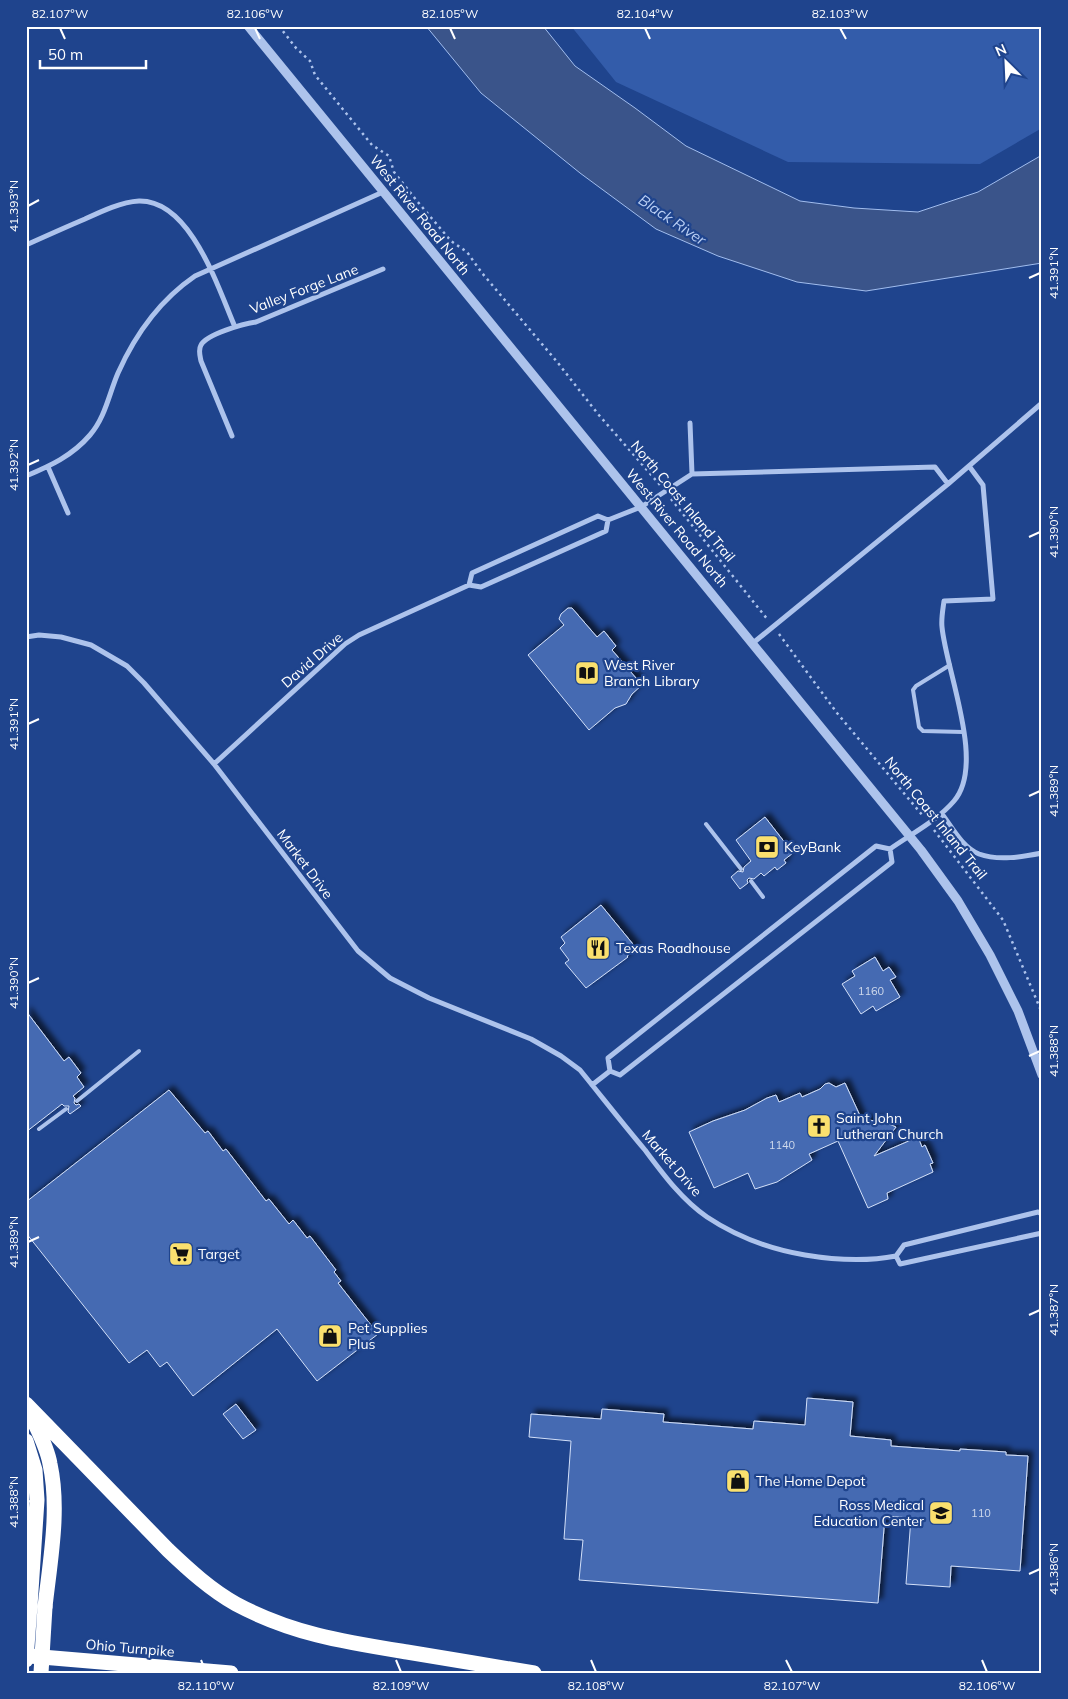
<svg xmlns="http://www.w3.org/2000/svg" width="1068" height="1699" font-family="Mulish,sans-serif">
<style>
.green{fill:#335caa}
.water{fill:#3a548a;stroke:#a1bdee}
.building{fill:#446ab2;stroke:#d3e0f9;filter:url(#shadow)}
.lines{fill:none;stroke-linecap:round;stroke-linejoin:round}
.path{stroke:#adc3ec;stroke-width:2.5;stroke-dasharray:2.5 4;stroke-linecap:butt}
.service{stroke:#adc3ec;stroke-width:4}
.minor{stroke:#adc3ec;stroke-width:5}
.tertiary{stroke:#adc3ec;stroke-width:9}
.motorway{stroke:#fff;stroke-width:15}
.motorway-bridge{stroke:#fff;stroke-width:15}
.ticks{fill:none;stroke:#fff;stroke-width:2}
.labels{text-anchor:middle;stroke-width:4.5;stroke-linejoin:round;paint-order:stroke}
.number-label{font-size:11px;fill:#d0daec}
.street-label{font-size:14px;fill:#fff;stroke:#1f448d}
.poi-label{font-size:14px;fill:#fff;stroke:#1f448d;text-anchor:start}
.water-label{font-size:15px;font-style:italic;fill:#b9cef3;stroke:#1f448d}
.neatline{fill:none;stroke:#fff;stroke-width:2}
.ticks-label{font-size:12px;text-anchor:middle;fill:#fff}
</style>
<defs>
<filter id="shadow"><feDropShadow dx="4.5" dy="-4.5" stdDeviation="2.5" flood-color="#0009"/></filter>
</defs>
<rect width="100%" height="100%" fill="#1f448d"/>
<path class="green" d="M571 26H1042V128L980 164 788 162 616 82Z"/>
<path class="water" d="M426 26H543L575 66 635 108 686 146 800 201 854 208 918 212 978 192 1042 155V263L866 291 797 282 718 256 656 229 580 173 481 93Z"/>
<path class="building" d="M568 608H572L597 637 604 631 616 646 612 650 642 685 632 694 626 704 615 708 589 730 528 655 564 625 559 619 561 614Z
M765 817 793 853 784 860 786 863 777 870 775 867 764 876 761 873 754 879 749 878 747 880 748 883 740 889 731 877 738 871 743 872 744 867 751 861 736 840Z
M601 905 637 949 627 956 628 957 586 988 565 963 569 960 560 948 565 943 561 937Z
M875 957 883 971 889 967 896 977 890 980 900 997 876 1011 873 1006 861 1014 842 984 855 976 852 971Z
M26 1011 64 1061 69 1057 81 1073 77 1077 84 1087 73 1096 75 1098 74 1103 76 1105 79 1104 81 1106 70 1114 68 1112 69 1106H64L62 1104 26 1132Z
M829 1083 836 1087 845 1083 862 1120 882 1121 896 1127 874 1156 918 1137 922 1147 925 1145 933 1163 930 1164 933 1172 887 1193 888 1199 868 1208 838 1141 809 1154 812 1160 777 1182 755 1189 748 1173 714 1188 689 1132 713 1121 745 1110 767 1098 776 1095 779 1102 800 1093 802 1097 820 1089 825 1084Z
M169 1090 205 1133 208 1131 223 1151 226 1149 266 1201 269 1199 289 1224 293 1220 307 1238 310 1236 336 1270 334 1272 341 1281 338 1283 378 1334 317 1381 277 1329 193 1396 167 1362 160 1367 147 1350 129 1363 26 1233V1202Z
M807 1398 853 1402 850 1436 891 1440V1446L960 1451V1449L1006 1452V1455L1028 1456 1020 1571 951 1566 950 1587 906 1584 911 1518 885 1516 878 1603 579 1580 583 1540 564 1539 571 1441 529 1437 531 1414 601 1419 602 1409 664 1414 663 1422 753 1429 754 1421 805 1425Z
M236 1404 256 1430 243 1439 223 1414Z"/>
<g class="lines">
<path class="path" d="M279 26 296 48 310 61 315 75 372 145 389 156 394 172 417 201 451 241 467 252 482 273 558 363 598 414 660 485
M671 499 768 620
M779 634 837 713 923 816
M934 830 1003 920 1042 1013"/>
<path class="service" d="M950 665 916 686 913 690 919 727 923 731 963 732
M706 824 741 869
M751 881 763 897
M77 1101 139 1051
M39 1129 66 1109"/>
<path class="minor" d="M26 245C46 236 66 227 85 219 102 211 121 202 139 201 191 200 218 288 235 327
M232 436 201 361C200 356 198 350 201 345 207 334 243 324 256 322L383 269
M48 467 68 513
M692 474 935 467 948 484
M26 476C50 466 72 456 90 435 105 418 109 394 118 373 135 335 160 300 195 276L383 192
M608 520 641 507 692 474 690 423
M26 637 39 635 61 637 91 645 127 666 144 683 214 764 358 951 390 978 429 998 531 1039 561 1056 580 1070C602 1097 623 1124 645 1150 663 1174 682 1200 707 1217 737 1237 770 1249 805 1255 835 1260 865 1262 896 1256L904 1245 1038 1212 1042 1214
M753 643 948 484 1042 403
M214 764 345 644 359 635 469 585 481 587 606 531 608 520 598 516 472 573 469 585
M942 814C952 827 962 847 979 854 998 861 1022 857 1042 853
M876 846 890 849 892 862 620 1075 610 1071 608 1058Z
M890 849C911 834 937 821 954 801 986 764 946 671 942 627 941 619 943 609 944 601L993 599 983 485 969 466
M592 1085 610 1071
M896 1256 900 1264 1042 1233"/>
<path class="tertiary" d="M248 26 921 850 958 901 990 955 1018 1011 1042 1075"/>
<path class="motorway" d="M26 1404 168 1550C189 1570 211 1590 236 1604 292 1634 345 1642 407 1652 449 1659 492 1666 534 1673
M30 1413C37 1429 47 1446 50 1464 60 1510 50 1561 45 1607
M26 1441 35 1470 37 1500 30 1606
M30 1656 231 1673"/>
<path class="motorway-bridge" d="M26 1660 30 1606
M41 1673 45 1607"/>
</g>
<path class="ticks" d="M60 28 65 39M255 28 260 39M450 28 455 39M645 28 650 39M840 28 846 39M28 206 39 200M1029 278 1040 273M28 465 39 460M1029 537 1040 532M28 724 39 719M1029 796 1040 791M28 983 39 978M1029 1056 1040 1051M28 1242 39 1237M1029 1315 1040 1310M28 1502 39 1497M1029 1574 1040 1569M201 1660 206 1672M396 1660 401 1672M591 1660 596 1672M786 1660 792 1672M982 1660 987 1672"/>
<defs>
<symbol id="library-square" viewBox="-11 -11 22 22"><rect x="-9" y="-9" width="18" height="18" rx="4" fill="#fae06e" stroke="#1f448d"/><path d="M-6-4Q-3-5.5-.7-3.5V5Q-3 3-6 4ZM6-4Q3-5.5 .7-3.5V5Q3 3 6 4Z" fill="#111"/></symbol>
<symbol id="bank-square" viewBox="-11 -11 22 22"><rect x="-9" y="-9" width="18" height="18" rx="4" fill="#fae06e" stroke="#1f448d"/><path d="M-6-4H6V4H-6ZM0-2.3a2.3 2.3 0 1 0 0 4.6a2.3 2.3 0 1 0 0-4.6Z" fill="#111"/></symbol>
<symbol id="restaurant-square" viewBox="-11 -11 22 22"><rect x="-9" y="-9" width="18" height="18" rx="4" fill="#fae06e" stroke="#1f448d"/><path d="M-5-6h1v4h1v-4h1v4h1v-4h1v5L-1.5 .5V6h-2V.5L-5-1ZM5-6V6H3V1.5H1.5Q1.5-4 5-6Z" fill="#111"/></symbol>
<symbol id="church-square" viewBox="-11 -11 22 22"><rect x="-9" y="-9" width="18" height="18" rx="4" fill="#fae06e" stroke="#1f448d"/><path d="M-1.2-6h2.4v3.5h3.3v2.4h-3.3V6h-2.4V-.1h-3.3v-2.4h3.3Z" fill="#111"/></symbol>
<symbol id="supermarket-square" viewBox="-11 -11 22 22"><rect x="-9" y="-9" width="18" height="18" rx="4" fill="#fae06e" stroke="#1f448d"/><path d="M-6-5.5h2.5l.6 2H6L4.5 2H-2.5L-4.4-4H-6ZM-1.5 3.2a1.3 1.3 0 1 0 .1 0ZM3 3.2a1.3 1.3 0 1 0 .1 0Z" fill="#111"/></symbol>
<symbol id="shop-square" viewBox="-11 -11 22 22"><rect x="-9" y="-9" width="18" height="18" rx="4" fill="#fae06e" stroke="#1f448d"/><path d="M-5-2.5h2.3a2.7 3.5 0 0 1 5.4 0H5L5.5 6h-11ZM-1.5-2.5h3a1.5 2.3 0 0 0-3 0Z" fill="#111"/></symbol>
<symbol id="school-square" viewBox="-11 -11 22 22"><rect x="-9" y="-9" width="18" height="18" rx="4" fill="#fae06e" stroke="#1f448d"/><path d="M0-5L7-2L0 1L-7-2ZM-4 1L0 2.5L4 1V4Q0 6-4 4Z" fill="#111"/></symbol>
</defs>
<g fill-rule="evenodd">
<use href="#library-square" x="573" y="659" width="28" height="28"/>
<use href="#bank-square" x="753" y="833" width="28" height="28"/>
<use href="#restaurant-square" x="584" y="934" width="28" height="28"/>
<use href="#church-square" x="805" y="1112" width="28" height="28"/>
<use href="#supermarket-square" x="167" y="1240" width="28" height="28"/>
<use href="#shop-square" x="316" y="1322" width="28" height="28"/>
<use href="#shop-square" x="724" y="1467" width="28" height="28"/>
<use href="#school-square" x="927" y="1499" width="28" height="28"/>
</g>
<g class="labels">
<g class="number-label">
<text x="871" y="995">1160</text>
<text x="782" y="1149">1140</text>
<text x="981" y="1517">110</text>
</g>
<g class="street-label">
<text transform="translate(420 215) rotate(51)" y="5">West River Road North</text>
<text transform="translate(304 289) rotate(-21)" y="5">Valley Forge Lane</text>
<text transform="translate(683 501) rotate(50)" y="5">North Coast Inland Trail</text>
<text transform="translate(677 528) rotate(50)" y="5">West River Road North</text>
<text transform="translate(312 660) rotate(-41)" y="5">David Drive</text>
<text transform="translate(936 818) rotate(51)" y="5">North Coast Inland Trail</text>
<text transform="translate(305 864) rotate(53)" y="5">Market Drive</text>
<text transform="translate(672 1163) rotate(49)" y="5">Market Drive</text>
<text transform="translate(130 1648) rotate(5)" y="5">Ohio Turnpike</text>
</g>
<g class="poi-label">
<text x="604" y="670">West River<tspan x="604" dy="16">Branch Library</tspan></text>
<text x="784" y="852">KeyBank</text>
<text x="616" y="953">Texas Roadhouse</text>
<text x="836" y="1123">Saint John<tspan x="836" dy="16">Lutheran Church</tspan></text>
<text x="198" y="1259">Target</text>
<text x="348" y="1333">Pet Supplies<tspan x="348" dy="16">Plus</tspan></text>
<text x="756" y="1486">The Home Depot</text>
<text x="924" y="1510" text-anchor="end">Ross Medical<tspan x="924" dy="16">Education Center</tspan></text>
</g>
<g class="water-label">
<text transform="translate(672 220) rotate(34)" y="5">Black River</text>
</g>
</g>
<rect width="1068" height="1699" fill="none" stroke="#1f448d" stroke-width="55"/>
<g transform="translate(1006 62) rotate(336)" stroke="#1f448d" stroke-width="4" paint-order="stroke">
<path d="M0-4L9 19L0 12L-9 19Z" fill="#ffffff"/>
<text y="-8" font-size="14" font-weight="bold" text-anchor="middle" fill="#ffffff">N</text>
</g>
<path d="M40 60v8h106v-8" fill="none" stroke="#ffffff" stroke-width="2.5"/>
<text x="48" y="60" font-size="15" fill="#ffffff" stroke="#1f448d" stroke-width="4" paint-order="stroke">50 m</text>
<rect x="28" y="28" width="1012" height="1644" class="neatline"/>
<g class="ticks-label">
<text x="60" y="18">82.107°W</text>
<text x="255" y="18">82.106°W</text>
<text x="450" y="18">82.105°W</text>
<text x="645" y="18">82.104°W</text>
<text x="840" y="18">82.103°W</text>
<text transform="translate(14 206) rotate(-90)" y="4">41.393°N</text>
<text transform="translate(1054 273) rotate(-90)" y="4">41.391°N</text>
<text transform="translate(14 465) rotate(-90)" y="4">41.392°N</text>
<text transform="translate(1054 532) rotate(-90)" y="4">41.390°N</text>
<text transform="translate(14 724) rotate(-90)" y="4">41.391°N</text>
<text transform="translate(1054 791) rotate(-90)" y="4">41.389°N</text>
<text transform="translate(14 983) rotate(-90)" y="4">41.390°N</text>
<text transform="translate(1054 1051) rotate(-90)" y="4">41.388°N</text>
<text transform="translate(14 1242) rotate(-90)" y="4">41.389°N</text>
<text transform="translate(1054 1310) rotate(-90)" y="4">41.387°N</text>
<text transform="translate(14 1502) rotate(-90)" y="4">41.388°N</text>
<text transform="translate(1054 1569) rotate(-90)" y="4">41.386°N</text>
<text x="206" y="1690">82.110°W</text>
<text x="401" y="1690">82.109°W</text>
<text x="596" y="1690">82.108°W</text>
<text x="792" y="1690">82.107°W</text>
<text x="987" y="1690">82.106°W</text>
</g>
</svg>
